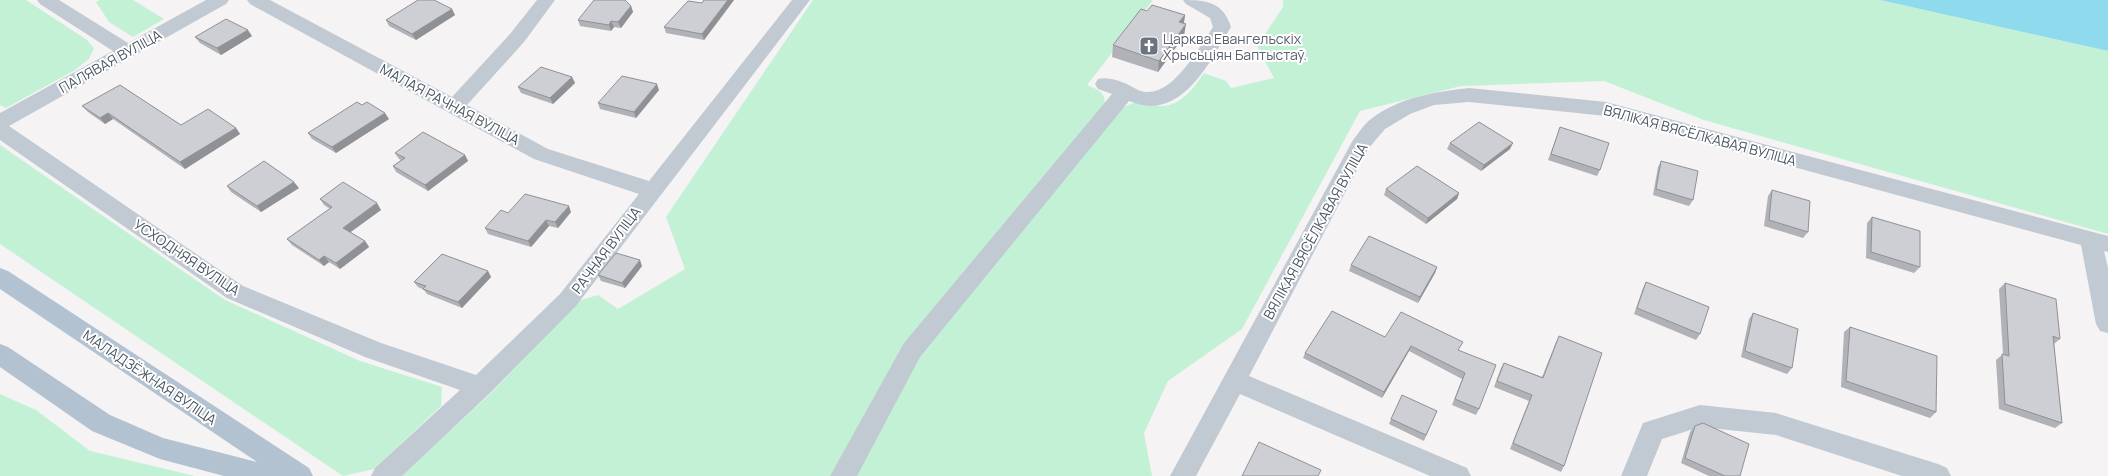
<svg xmlns="http://www.w3.org/2000/svg" width="2108" height="476" viewBox="0 0 2108 476" font-family="Manrope,sans-serif">
  <style>
    .green { fill: #c3f1d5 }
    .water { fill: #90daee }
    .lines { fill: none; stroke-linecap: round; stroke-linejoin: round }
    .minor { fill: #c1cad2; fill-rule: evenodd }
    .major { fill: #b3c2d1; fill-rule: evenodd }
    .wall { fill: #b0b2b7 }
    .shaded-wall { fill: #909195 }
    .building { fill: #cdcfd5; stroke: #909195 }
    .labels { text-anchor: middle; dominant-baseline: central; stroke-width: 4; stroke-linejoin: round; paint-order: stroke }
    .worship-label { font-size: 14px; fill: #5b616d; stroke: #fff; text-anchor: start }
    .street-label { font-size: 14px; fill: #4a5661; stroke: #fff }
  </style>
  <rect width="100%" height="100%" fill="#f5f3f3"/>
  <!-- green -->
  <path class="green" d="M0,0H26L87,40L94,48L89,59L75,70L6,108L0,105Z
    M100,0H133L164,19L133,37L109,22L96,2Z
    M813,0H1153L1087,85C1098,90 1105,91 1105,105L831,476H401L488,396L581,300L598,295L618,309L685,269L666,217Z
    M1283,0H1880L2108,51V234L1704,120L1604,81L1461,86L1360,111L1242,329L1168,381L1144,433L1152,476H850L920,352L1119,110C1141,97 1139,104 1160,106C1180,107 1194,88 1204,73L1226,81L1231,88L1274,78L1257,46L1283,7Z
    M0,145L225,300L360,361L442,387L441,406L374,469L343,476L0,244Z
    M0,394L36,410L90,451L195,476H0Z"/>
  <!-- water -->
  <path class="water" d="M1880,0H2108V51Z"/>
  <g class="lines">
    <!-- minor -->
    <path class="minor" d="M37,0H59L128,43L206,0H229L226,4L9,126L243,286L381,343L476,375L560,294L639,194L534,159L250,4L247,0H270L452,97L510,34L537,0H555L524,42L467,105L548,149L649,181L792,0H810L576,306L489,394L402,476H371L375,468L460,390L365,357L227,298L0,140V113L113,51L40,4Z
      M1183,0C1207,0 1223,2 1231,27C1213,56 1190,106 1150,106C1143,106 1136,103 1129,101L920,357L857,476H830L904,343L1112,94L1098,89L1095,84L1098,79C1110,76 1126,83 1136,89C1168,106 1198,49 1213,27L1210,18L1186,4Z
      M1469,88L1606,102L2108,236V252L2104,251L2108,268V333L2100,331L2096,324L2081,245L1606,116L1469,102L1434,105L1410,114L1385,129L1368,149L1249,376L1467,468L1471,476H1430L1240,394L1196,476H1170L1353,140C1359,133 1364,124 1371,119C1400,97 1435,92 1469,88Z
      M1700,405L1776,413L1938,464L1947,468L1951,476H1902L1776,435L1700,427L1662,439L1647,476H1621L1643,423Z"/>
    <!-- major -->
    <path class="major" d="M0,268L8,271L309,468L313,476H224L160,459L92,431L0,367V344L8,347L110,415L163,438L257,462L0,289Z"/>
  </g>
  <!-- wall -->
  <path class="wall" d="M704,0H734L704,40L666,33L664,27L702,3Z
    M631,6L633,12L621,28L614,27L611,31L580,26L578,20Z
    M452,9L455,15L416,40L389,26L386,20Z
    M1147,11L1185,15L1184,24V36L1158,72L1112,57L1113,45Z
    M252,36L221,55L200,43L195,37Z
    M572,77L575,83L553,104L521,93L518,87Z
    M659,90L636,118L600,109L598,103Z
    M82,106L181,125L236,128L240,134L185,169L113,119L105,124L88,112Z
    M389,119L336,153L312,139L308,133Z
    M1560,127L1600,170L1597,176L1548,160Z
    M1450,143L1510,149L1481,171L1447,149Z
    M395,153L465,155L468,161L428,191L396,172L393,166L401,160L399,159Z
    M1661,161L1693,200L1689,206L1653,195L1658,167Z
    M227,186L299,188L261,212L231,192Z
    M1386,189L1459,193L1457,199L1426,224L1384,195Z
    M1772,190L1808,232L1803,238L1764,226L1768,196Z
    M320,199L381,210L350,232L365,241L369,247L340,269L329,262L324,266L292,245L287,239L330,209L324,205Z
    M571,212L558,228L549,226L531,247L488,234L485,228L508,213Z
    M1872,217L1920,267L1914,273L1866,258L1867,223Z
    M1351,265L1437,267L1435,273L1418,303L1349,271Z
    M642,266L625,288L601,281L598,275Z
    M488,271L491,277L462,308L427,294L424,290L418,287L414,282Z
    M1646,282L1700,334L1696,340L1634,314L1643,288Z
    M2005,283L2060,339L2054,344L2062,423L2055,428L1999,409L1996,360L2003,354L1999,289Z
    M1753,313L1792,368L1787,374L1741,357L1749,319Z
    M1850,327L1936,412L1930,418L1841,387L1844,332Z
    M1559,336L1564,466L1561,472L1510,449L1529,401L1494,387L1501,368L1504,363L1542,377L1556,342Z
    M1385,337L1459,350L1479,409L1476,415L1452,405L1462,379L1409,351L1382,398L1303,358L1305,353Z
    M1437,411L1424,441L1389,424L1391,419Z
    M1695,426L1740,476H1709L1681,463L1690,432Z"/>
  <!-- shaded-wall -->
  <path class="shaded-wall" d="M728,0H734L704,40L702,34Z
    M631,6L633,12L621,28L618,22Z
    M452,9L455,15L416,40L412,34Z
    M1185,15L1183,27L1179,22Z
    M611,21L614,27L611,31L609,25Z
    M1186,24L1184,36L1158,72L1159,61Z
    M248,30L252,36L221,55L217,48Z
    M572,77L575,83L553,104L550,98Z
    M657,84L659,90L636,118L634,112Z
    M108,113L113,119L105,124L100,118Z
    M385,113L389,119L336,153L332,147Z
    M236,128L240,134L185,169L180,162Z
    M1513,143L1510,149L1481,171L1484,165Z
    M465,155L468,161L428,191L425,185Z
    M294,182L299,188L261,212L257,206Z
    M1459,193L1457,199L1426,224L1428,218Z
    M377,203L381,210L348,234L343,228Z
    M569,206L571,212L558,228L555,222Z
    M546,220L549,226L531,247L528,241Z
    M365,241L369,247L340,269L336,263Z
    M324,256L329,262L324,266L319,260Z
    M640,260L642,266L625,288L622,283Z
    M1437,267L1435,273L1418,303L1420,297Z
    M488,271L491,277L462,308L458,302Z
    M1411,346L1409,351L1382,398L1384,392Z"/>
  <!-- building -->
  <path class="building" d="M418,0H434L452,9L412,34L386,20Z
    M594,0H625L631,6L618,22L611,21L609,25L578,20Z
    M704,0H728L702,34L664,27L688,1L702,3Z
    M1152,5L1185,15L1179,22L1186,24L1159,61L1113,45L1141,9L1147,11Z
    M226,19L248,30L217,48L195,37Z
    M541,67L572,77L550,98L518,87Z
    M622,76L657,84L634,112L598,103Z
    M120,85L181,125L208,109L236,128L180,162L108,113L100,118L82,106Z
    M357,102L362,105L367,102L385,113L332,147L308,133Z
    M1479,122L1513,143L1484,165L1450,143Z
    M1560,127L1609,143L1600,170L1551,154Z
    M423,132L465,155L425,185L393,166L405,158L395,153Z
    M264,161L294,182L257,206L227,186Z
    M1661,161L1698,171L1693,200L1656,189Z
    M1417,166L1459,193L1428,218L1386,189Z
    M343,182L377,203L343,228L365,241L336,263L324,256L319,260L287,239L332,207L320,199Z
    M1772,190L1810,201L1808,232L1769,220Z
    M525,194L569,206L555,222L546,220L528,241L485,228L501,210L508,213Z
    M1872,217L1920,231V267L1871,252Z
    M1369,236L1437,267L1420,297L1351,265Z
    M616,253L640,260L622,283L598,275Z
    M442,254L488,271L458,302L423,289L426,286L414,282Z
    M1646,282L1709,307L1700,334L1637,308Z
    M2005,283L2056,299L2060,339L2053,336L2062,423L2005,404L2002,354L2009,356Z
    M1332,311L1385,337L1401,312L1463,342L1458,350L1496,365L1479,409L1455,399L1465,373L1411,346L1384,392L1305,353Z
    M1753,313L1798,329L1792,368L1745,351Z
    M1850,327L1937,356L1936,412L1846,381Z
    M1559,336L1602,353L1564,466L1513,443L1532,395L1497,381L1504,363L1543,378Z
    M1402,395L1437,411L1426,435L1391,419Z
    M1703,423L1749,444L1740,476H1725L1685,458L1695,426Z
    M1259,442L1321,470L1318,476H1242Z"/>
  <!-- icons -->
  <defs>
    <symbol id="church-square" viewBox="-11 -11 22 22"><rect x="-9" y="-9" width="18" height="18" rx="4" fill="#6b7280" stroke="#fff"/><path d="M-1.2-6h2.4v3.5h3.3v2.4h-3.3V6h-2.4V-.1h-3.3v-2.4h3.3Z" fill="#fff"/></symbol>
  </defs>
  <g fill-rule="evenodd">
    <use href="#church-square" x="1138" y="35" width="22" height="22"/>
  </g>
  <g class="labels">
    <!-- worship labels -->
    <g class="worship-label">
      <text x="1163" y="38">Царква Евангельскіх<tspan x="1163" dy="16">Хрысьціян Баптыстаў.</tspan></text>
    </g>
    <!-- street labels -->
    <g class="street-label">
      <text transform="translate(110 61) rotate(-29)">ПАЛЯВАЯ ВУЛІЦА</text>
      <text transform="translate(450 104) rotate(28)">МАЛАЯ РАЧНАЯ ВУЛІЦА</text>
      <text transform="translate(1700 135) rotate(15)">ВЯЛІКАЯ ВЯСЁЛКАВАЯ ВУЛІЦА</text>
      <text transform="translate(1315 231) rotate(-61)">ВЯЛІКАЯ ВЯСЁЛКАВАЯ ВУЛІЦА</text>
      <text transform="translate(606 250) rotate(-53)">РАЧНАЯ ВУЛІЦА</text>
      <text transform="translate(187 257) rotate(34)">УСХОДНЯЯ ВУЛІЦА</text>
      <text transform="translate(150 377) rotate(34)">МАЛАДЗЁЖНАЯ ВУЛІЦА</text>
    </g>
  </g>
</svg>
